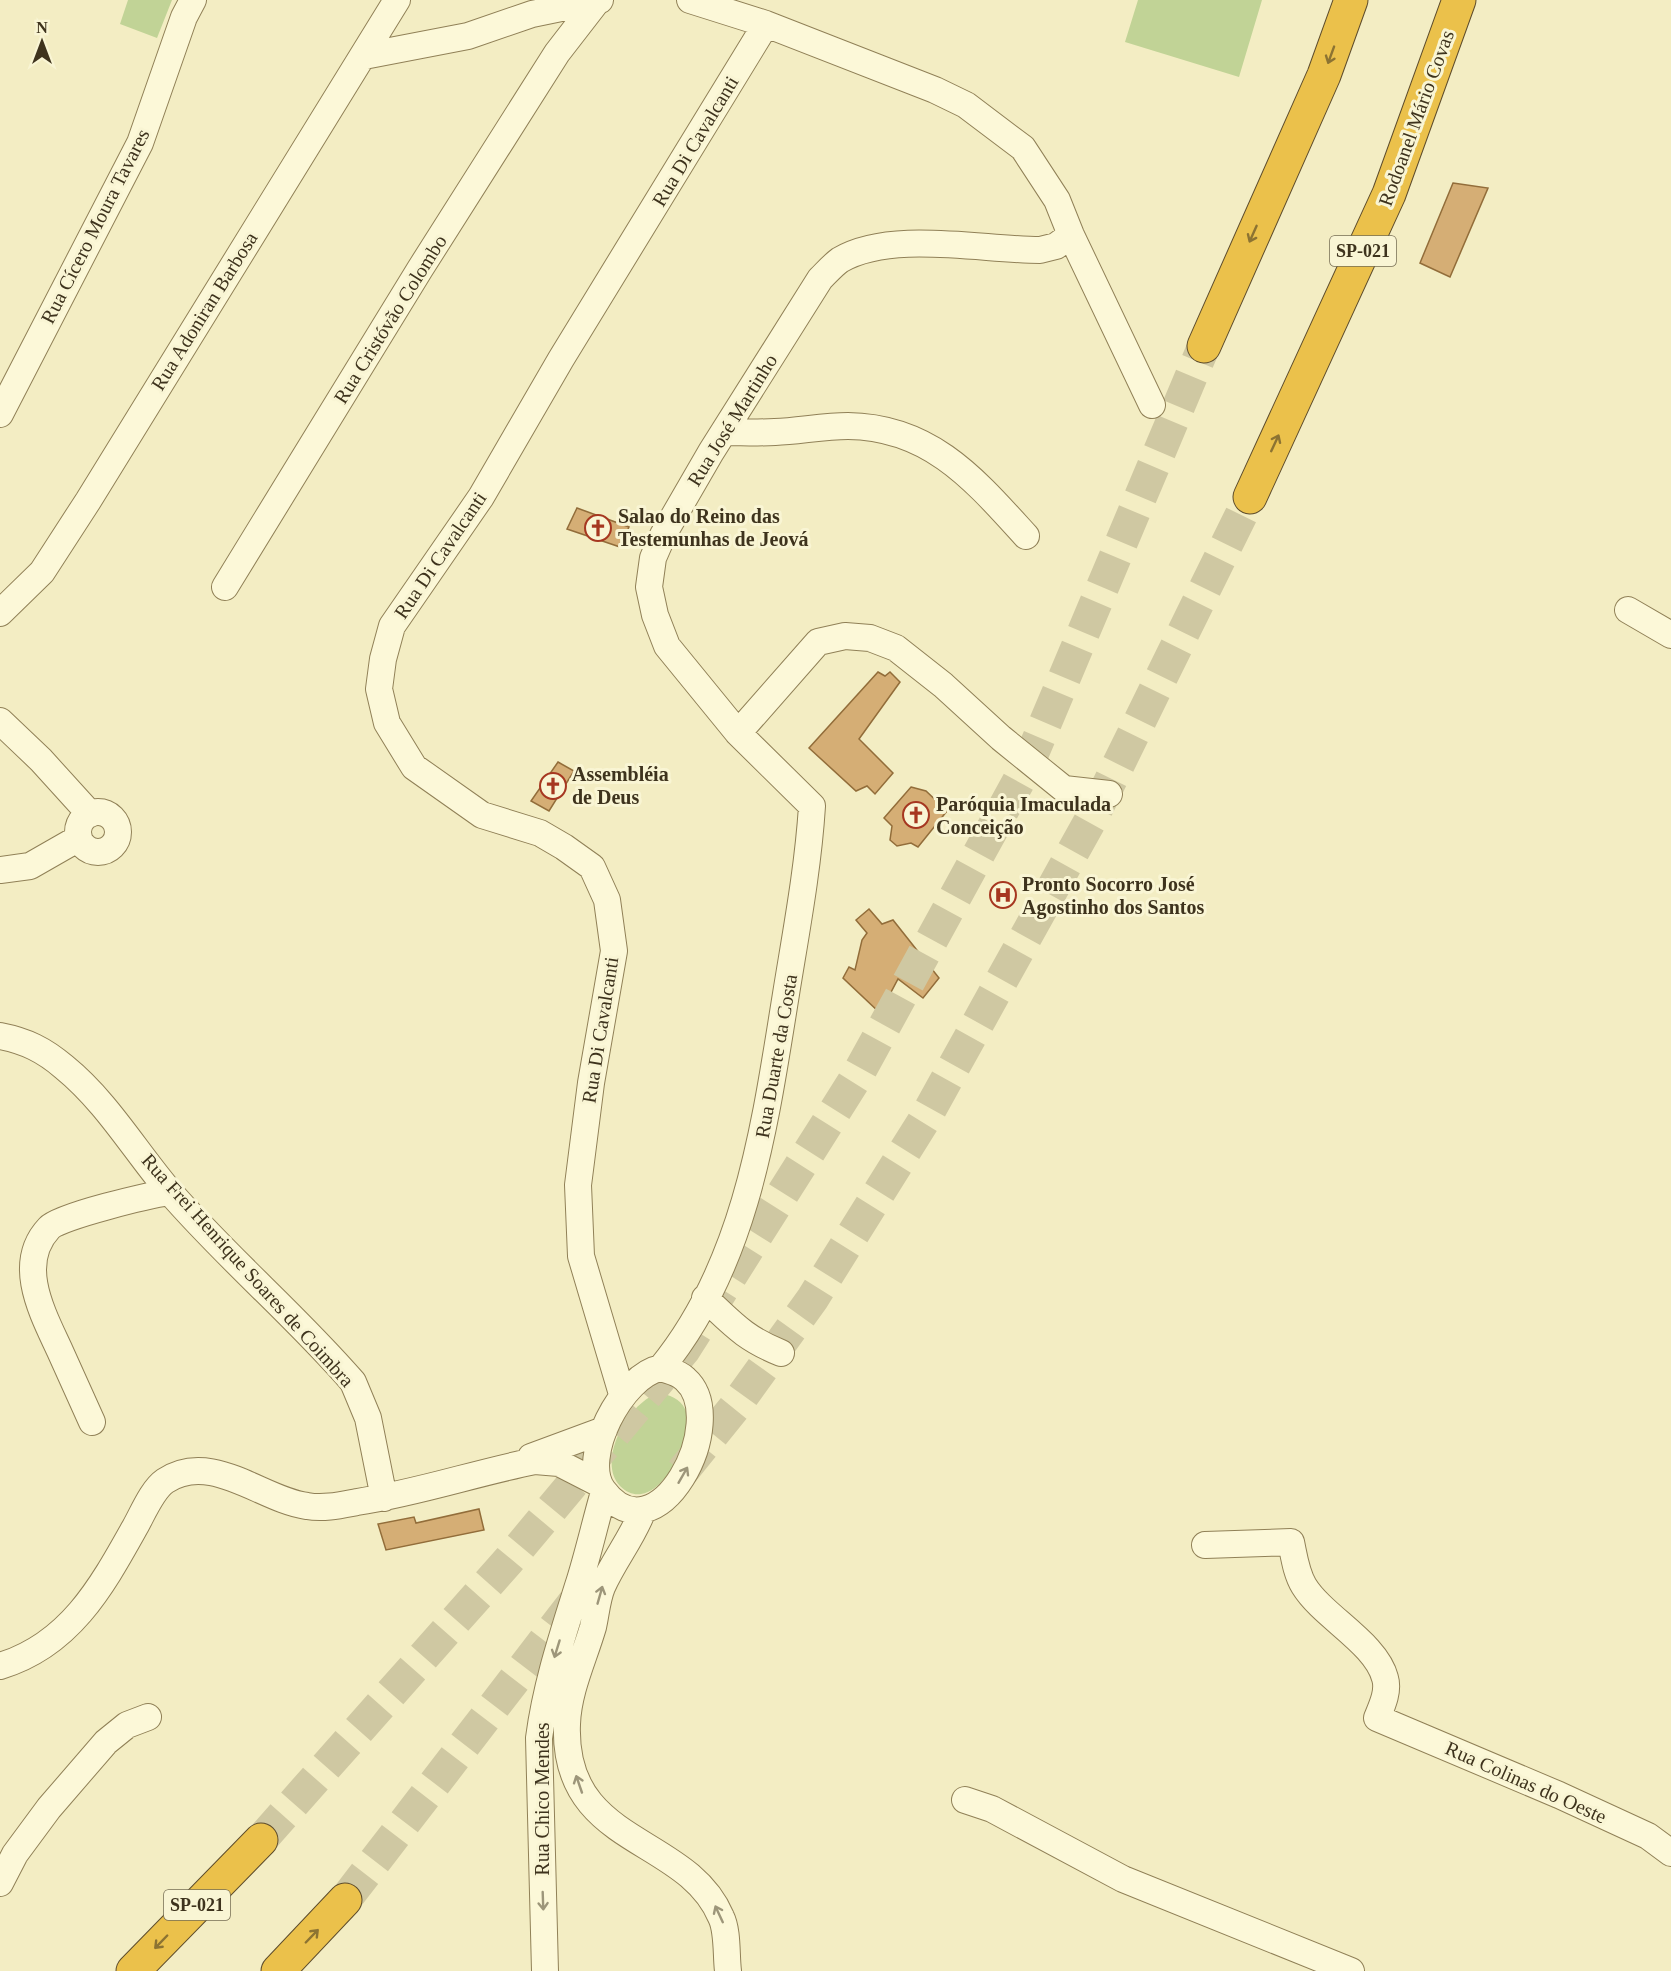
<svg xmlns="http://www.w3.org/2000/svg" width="1671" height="1971" viewBox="0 0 1671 1971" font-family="Georgia,serif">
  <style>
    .green { fill: #c1d396 }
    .building { fill: #d5ae75; stroke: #926d3a; stroke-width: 1.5 }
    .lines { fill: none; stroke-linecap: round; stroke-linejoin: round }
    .highway-tunnel { stroke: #cfc8a2; stroke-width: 33; stroke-dasharray: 33 16; stroke-linecap: butt }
    .minor-casing { stroke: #908057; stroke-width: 28 }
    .highway-casing { stroke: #5d4c2c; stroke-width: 35 }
    .minor { stroke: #fcf8d8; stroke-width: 26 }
    .highway { stroke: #ebc14b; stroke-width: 33 }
    .oneway { stroke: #8c7332 }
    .oneway2 { stroke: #9d967a }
    .labels { text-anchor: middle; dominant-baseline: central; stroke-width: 6; stroke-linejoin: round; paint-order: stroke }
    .shield { fill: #f9f5d4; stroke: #766d54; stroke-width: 1.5 }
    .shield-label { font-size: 18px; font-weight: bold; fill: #3e331d }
    .street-label { font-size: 20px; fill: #3e331d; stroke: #f9f5d4 }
    .poi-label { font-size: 20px; font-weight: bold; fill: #3e331d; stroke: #f9f5d4; text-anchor: start }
  </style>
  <rect width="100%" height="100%" fill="#f3edc3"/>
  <!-- green -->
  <path class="green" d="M128,0H172L157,38L120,24Z
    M1138,0H1262L1239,77L1125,42Z
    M659,1393C669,1395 680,1398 685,1409C698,1436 655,1521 620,1486C596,1461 628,1402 659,1393Z"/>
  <!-- building -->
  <path class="building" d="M1453,183L1488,188L1450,277L1420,263Z
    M577,508L629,527L620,547L567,529Z
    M878,672L885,676L890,672L900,682L859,739L893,773L875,794L867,786L856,791L809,748Z
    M558,762L574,771L549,811L531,801Z
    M911,787L926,791L947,811L918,847L911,843L897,846L890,840L892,826L884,818Z
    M869,909L882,924L893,920L939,978L923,998L898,979L880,1013L843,978L849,967L855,970L862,940L867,933L856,920Z
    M479,1509L484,1530L386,1550L378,1524L414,1517L416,1523Z"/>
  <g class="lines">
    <!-- highway-tunnel -->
    <path class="highway-tunnel" d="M682,1472L734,1408L813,1298L923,1122L1095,812L1250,497
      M261,1840L509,1560L684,1350L857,1076L1028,764L1204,346
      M345,1900L578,1597"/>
    <defs>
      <path id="minor" d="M690,0L766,24L935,90L966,105L1023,148L1057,200L1071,235L1152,405
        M364,56L468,36L532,14L600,0
        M0,414L140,143L184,17L193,0
        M724,432C741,432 758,433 775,432C799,431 824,426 848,426C931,427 975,480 1026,536
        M225,587L420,269L557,53L598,0
        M1628,610L1671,635
        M0,613L42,572L88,501L397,0
        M0,721L41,760L90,814
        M738,733L818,642L845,636L870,638L896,648L943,685L1001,738L1064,789L1109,794
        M78 832a20 20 0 1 1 40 0a20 20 0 1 1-40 0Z
        M0,870L30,866L79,838
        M0,1036C26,1041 44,1050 64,1067C107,1102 135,1151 170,1192C228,1259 296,1316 353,1382L368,1418L384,1498
        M705,1298C733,1324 744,1338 781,1353
        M661,1368C747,1263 765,1124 786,994C796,932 808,869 812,806L738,733L667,646L655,615L649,587L653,558L663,535L711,452L820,279C826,273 833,265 840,260C891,230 982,250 1040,250L1056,246L1071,235
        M661,1368C669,1371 678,1372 685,1379C732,1420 657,1563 603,1490C579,1458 622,1375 661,1368Z
        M622,1394L581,1256L578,1185L591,1083L614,951L607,900L592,867L564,847L540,833L482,815L414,767L387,723L379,689L383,659L392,626L481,497L561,359L766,24
        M92,1422C81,1398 71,1375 60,1351C43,1314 15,1264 49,1228C60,1216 150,1195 170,1192
        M531,1457L604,1430
        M643,1510C633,1537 614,1560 602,1587C597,1599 596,1614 593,1627C584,1658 568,1691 567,1724C562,1847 686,1834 721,1917C728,1931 726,1955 728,1971
        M1205,1545L1291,1542C1294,1556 1296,1573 1304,1586C1323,1617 1376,1643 1385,1678C1389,1691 1382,1706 1377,1718L1559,1795L1648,1836L1671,1853
        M0,1666C70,1645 102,1586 135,1527C143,1513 152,1490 165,1481C211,1450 262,1500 307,1506C324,1509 341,1505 357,1502C417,1493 475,1473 535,1461L559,1463L598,1483
        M965,1800L992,1809L1123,1879L1351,1971
        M0,1883L15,1854L49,1808L106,1742L127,1725L148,1717
        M545,1971L539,1738C546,1685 562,1637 578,1586C588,1555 595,1523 604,1492"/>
      <path id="highway" d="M1204,346L1324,75L1351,0
        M1250,497L1389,194L1459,0
        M133,1971L261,1840
        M278,1971L345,1900"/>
    </defs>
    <!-- minor casing -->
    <use href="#minor" class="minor-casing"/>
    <!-- highway casing -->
    <use href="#highway" class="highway-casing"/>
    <!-- minor -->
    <use href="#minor" class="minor"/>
    <!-- highway -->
    <use href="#highway" class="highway"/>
  </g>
  <!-- one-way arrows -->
  <defs><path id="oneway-shaft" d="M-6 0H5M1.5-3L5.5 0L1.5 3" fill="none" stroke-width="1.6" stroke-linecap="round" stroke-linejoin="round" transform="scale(1.5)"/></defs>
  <g class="oneway">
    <use href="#oneway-shaft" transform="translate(1331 55) rotate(110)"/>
    <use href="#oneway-shaft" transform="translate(1253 234) rotate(114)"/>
    <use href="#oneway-shaft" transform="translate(1275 443) rotate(-65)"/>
    <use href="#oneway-shaft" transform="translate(312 1936) rotate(-46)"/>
    <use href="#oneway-shaft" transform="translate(161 1942) rotate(134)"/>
  </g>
  <g class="oneway2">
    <use href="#oneway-shaft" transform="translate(683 1475) rotate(-60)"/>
    <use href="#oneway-shaft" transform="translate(600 1595) rotate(-74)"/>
    <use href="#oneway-shaft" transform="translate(557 1649) rotate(107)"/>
    <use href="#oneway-shaft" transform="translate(579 1784) rotate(-109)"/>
    <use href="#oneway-shaft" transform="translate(543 1901) rotate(88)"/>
    <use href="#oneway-shaft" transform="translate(719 1914) rotate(-115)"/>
  </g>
  <!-- icons -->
  <defs>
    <symbol id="church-ring" viewBox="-11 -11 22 22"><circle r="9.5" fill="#f9f5d4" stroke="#a63720" stroke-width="1.5"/><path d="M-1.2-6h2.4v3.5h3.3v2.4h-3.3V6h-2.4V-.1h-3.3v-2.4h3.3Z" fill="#a63720"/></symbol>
    <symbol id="hospital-ring" viewBox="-11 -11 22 22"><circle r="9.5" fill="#f9f5d4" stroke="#a63720" stroke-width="1.5"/><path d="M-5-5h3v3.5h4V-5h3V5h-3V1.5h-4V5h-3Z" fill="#a63720"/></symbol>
  </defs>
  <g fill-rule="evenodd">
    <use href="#church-ring" x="583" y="513" width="30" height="30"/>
    <use href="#church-ring" x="538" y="771" width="30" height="30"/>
    <use href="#church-ring" x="901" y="800" width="30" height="30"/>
    <use href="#hospital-ring" x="988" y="880" width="30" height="30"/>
  </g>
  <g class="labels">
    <!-- shield labels -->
    <g class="shield">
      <rect x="1330" y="236" width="66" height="30" rx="4.5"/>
      <rect x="164" y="1890" width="66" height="30" rx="4.5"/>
    </g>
    <g class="shield-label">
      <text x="1363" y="251">SP-021</text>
      <text x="197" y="1905">SP-021</text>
    </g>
    <!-- street labels -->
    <g class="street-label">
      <text transform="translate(1416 118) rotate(-70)">Rodoanel Mário Covas</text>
      <text transform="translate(695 141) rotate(-59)">Rua Di Cavalcanti</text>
      <text transform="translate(95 226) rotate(-63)">Rua Cícero Moura Tavares</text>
      <text transform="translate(204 311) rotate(-58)">Rua Adoniran Barbosa</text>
      <text transform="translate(390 319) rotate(-58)">Rua Cristóvão Colombo</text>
      <text transform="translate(732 420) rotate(-58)">Rua José Martinho</text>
      <text transform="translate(440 555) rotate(-56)">Rua Di Cavalcanti</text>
      <text transform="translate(600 1030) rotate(-81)">Rua Di Cavalcanti</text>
      <text transform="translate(776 1056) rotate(-80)">Rua Duarte da Costa</text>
      <text transform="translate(248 1270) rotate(48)">Rua Frei Henrique Soares de Coimbra</text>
      <text transform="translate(1526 1782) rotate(24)">Rua Colinas do Oeste</text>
      <text transform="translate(542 1799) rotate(-90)">Rua Chico Mendes</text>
    </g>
    <!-- poi labels -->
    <g class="poi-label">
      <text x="618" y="516">Salao do Reino das<tspan x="618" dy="23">Testemunhas de Jeová</tspan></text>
      <text x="572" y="774">Assembléia<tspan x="572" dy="23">de Deus</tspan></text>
      <text x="936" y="804">Paróquia Imaculada<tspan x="936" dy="23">Conceição</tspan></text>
      <text x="1022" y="884">Pronto Socorro José<tspan x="1022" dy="23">Agostinho dos Santos</tspan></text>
    </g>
  </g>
  <!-- north arrow -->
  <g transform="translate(42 42)" stroke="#f9f5d4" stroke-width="4.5" paint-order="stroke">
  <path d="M0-4.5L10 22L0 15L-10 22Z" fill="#3e331d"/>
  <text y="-9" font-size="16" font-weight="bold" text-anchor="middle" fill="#3e331d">N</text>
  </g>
</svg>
